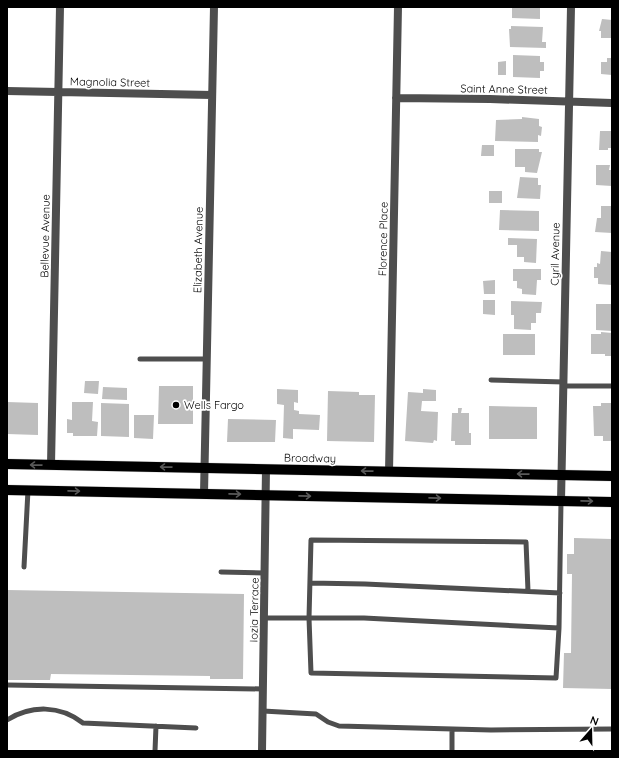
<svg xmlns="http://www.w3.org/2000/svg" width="619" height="758" viewBox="0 0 619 758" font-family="Quicksand,sans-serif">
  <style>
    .building { fill: #bebebe }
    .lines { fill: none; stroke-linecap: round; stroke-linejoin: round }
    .primary-casing { stroke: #dbdbdb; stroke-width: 11 }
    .lane { stroke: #4e4e4e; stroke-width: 5 }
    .street { stroke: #4e4e4e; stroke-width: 8 }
    .primary { stroke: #000; stroke-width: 10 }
    .oneway { stroke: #595959 }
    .poi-dot { fill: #000; stroke: #fff; stroke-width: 1.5 }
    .labels { text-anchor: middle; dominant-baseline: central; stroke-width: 3.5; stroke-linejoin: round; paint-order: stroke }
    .street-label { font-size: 11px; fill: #000; stroke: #fff }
    .poi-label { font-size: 11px; fill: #000; stroke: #fff; text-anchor: start }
  </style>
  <rect width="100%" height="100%" fill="#fff"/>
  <!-- building -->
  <path class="building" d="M512,7H540V19L512,18Z
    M602,19L612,20V38H601V31H599Z
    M511,26L543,27L542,42H546V48L510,47L509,29H511Z
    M513,55L540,56V62H544V71H540V78L513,77Z
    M607,58H612V75L601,74V62H607Z
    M506,61V75H498V62Z
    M522,117L539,119V126L542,127L541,136L538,135V142L495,141L496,120L522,119Z
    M600,131H612V148H608V150H599Z
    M482,145H494V156H481Z
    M515,149H539V152H542L537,173L525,172V167H515Z
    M596,165H610L609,170H612V186L596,185Z
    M520,177L538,178V185H541L540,199L517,198Z
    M489,191H502V203H489Z
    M601,206H612V233L595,232L597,218H601Z
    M500,210L539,211V231L499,230Z
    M508,238L537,239L536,263L524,262V257H517V245H508Z
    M601,251L612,252V285L598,284V278H594V267H597V263L600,264Z
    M513,269H541V280H537L536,295L522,294V289L517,288V281H513Z
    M495,280V294H484L483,281Z
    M483,300H495V315L483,314Z
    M511,301L542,302L541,313H536V323H531V330L514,329V315H511Z
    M596,304H612V331L596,330Z
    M601,332L612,333V356H605V354H591V334H601Z
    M503,334H535V355H503Z
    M85,381H99L98,394L84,393Z
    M159,386H193V424H158Z
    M103,387L127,388V400L102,399Z
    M277,389L298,390V403L294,402V410L299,411V414L320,415L319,430L293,429V439L283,438L284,405L277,404Z
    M423,389L436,390V401H422L421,411L438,412L437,441L434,440L433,443L405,441L408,392L423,393Z
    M328,391L359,392V395H375L374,442L327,441Z
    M7,402L38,403V435L7,434Z
    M72,402H93L92,421L98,422L97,436H73V433H67V419L72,420Z
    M101,403L129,404V437L101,436Z
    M601,403H612V441H603V436H594L593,406H601Z
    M489,406L537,407V439H489Z
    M458,408H462L461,413H469V433H471V445H455V441H451L452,413H458Z
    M134,415H154L153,439L134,438Z
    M228,419L276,420L275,442H227Z
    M574,538L612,539V689L563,688L564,653H571L572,574H567V554H574Z
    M7,590L244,594L243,679H210V676L51,674L50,680H7Z"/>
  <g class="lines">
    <defs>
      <path id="primary" d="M7,464L612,476
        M7,490L612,502"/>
    </defs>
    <!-- primary casing -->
    <use href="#primary" class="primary-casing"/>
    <!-- lane -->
    <path class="lane" d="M140,359H207
      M491,380L564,382
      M564,386H612
      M24,567L28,490
      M221,572L265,573
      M310,583L365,584L560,593
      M528,591L526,542L311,540L309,618L311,673L556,678L559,628L561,501
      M265,618H364L559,628
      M7,685L263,689
      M263,711L316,714L328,722L339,726L491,730L612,729
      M7,720C31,705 60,705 83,723L196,728
      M452,729V751
      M155,751L156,726"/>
    <!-- street -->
    <path class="street" d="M7,91L212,95
      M396,98L490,99L612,103
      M51,465L60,7
      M389,472L398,7
      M204,494L214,7
      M561,501L571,7
      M262,751L266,469"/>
    <!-- primary -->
    <use href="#primary" class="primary"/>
  </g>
  <!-- one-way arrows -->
  <defs><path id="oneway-shaft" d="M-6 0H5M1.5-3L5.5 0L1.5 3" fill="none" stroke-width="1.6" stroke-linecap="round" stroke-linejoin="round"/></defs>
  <g class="oneway">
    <use href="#oneway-shaft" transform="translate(36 465) rotate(-179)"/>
    <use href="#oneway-shaft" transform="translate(166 467) rotate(-179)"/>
    <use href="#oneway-shaft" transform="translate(367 471) rotate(-179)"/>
    <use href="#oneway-shaft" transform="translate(523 474) rotate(-179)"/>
    <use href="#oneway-shaft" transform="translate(74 491) rotate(1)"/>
    <use href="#oneway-shaft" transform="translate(235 494) rotate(1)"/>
    <use href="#oneway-shaft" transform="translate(305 496) rotate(1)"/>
    <use href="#oneway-shaft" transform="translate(435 498) rotate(1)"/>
    <use href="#oneway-shaft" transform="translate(587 501) rotate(1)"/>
  </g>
  <!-- markers -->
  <circle class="poi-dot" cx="176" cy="405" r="4"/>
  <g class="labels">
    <!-- street labels -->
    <g class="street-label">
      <text transform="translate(110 82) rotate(1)">Magnolia Street</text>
      <text transform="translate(504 89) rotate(1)">Saint Anne Street</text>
      <text transform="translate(45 236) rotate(-89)">Bellevue Avenue</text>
      <text transform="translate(383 239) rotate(-89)">Florence Place</text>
      <text transform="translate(198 250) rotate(-89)">Elizabeth Avenue</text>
      <text transform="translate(555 254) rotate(-89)">Cyril Avenue</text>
      <text transform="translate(310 458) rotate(1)">Broadway</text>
      <text transform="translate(254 610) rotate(-89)">Iozia Terrace</text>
    </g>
    <!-- poi labels -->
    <g class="poi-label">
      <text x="184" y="405">Wells Fargo</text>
    </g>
  </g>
  <!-- border -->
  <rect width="619" height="758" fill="none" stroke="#000000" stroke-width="16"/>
  <!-- north arrow -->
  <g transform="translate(591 730) rotate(20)" stroke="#ffffff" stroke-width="3" paint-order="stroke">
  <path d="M0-3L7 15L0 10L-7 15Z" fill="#000000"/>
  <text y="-6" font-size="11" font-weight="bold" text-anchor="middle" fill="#000000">N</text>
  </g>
</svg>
